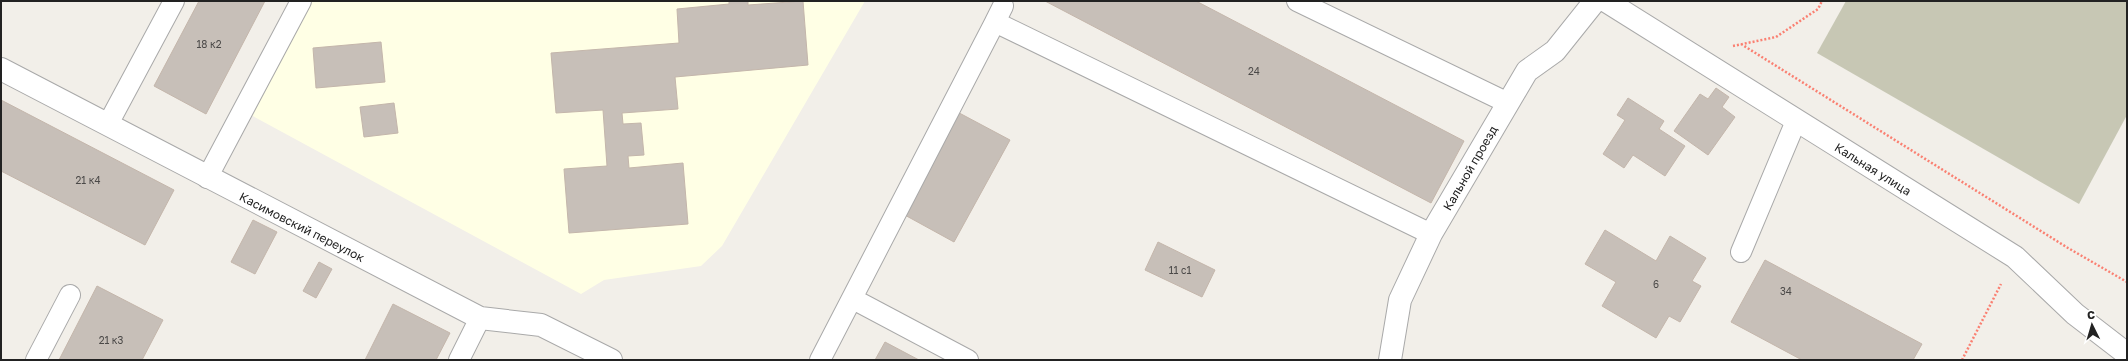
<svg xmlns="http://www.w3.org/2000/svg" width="2128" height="361" viewBox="0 0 2128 361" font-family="'Golos Text',sans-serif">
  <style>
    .education { fill: #ffffe5 }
    .construction { fill: #c7c7b4 }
    .building { fill: #c7bfb8; stroke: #c4b6ab }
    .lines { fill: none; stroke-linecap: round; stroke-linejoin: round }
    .service-casing { stroke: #a9a9a9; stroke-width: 22 }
    .minor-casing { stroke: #a9a9a9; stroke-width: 24 }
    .path { stroke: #fa8072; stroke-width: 2.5; stroke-dasharray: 2 2; stroke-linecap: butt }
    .service { stroke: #fff; stroke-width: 20 }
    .minor { stroke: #fff; stroke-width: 22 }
    .labels { text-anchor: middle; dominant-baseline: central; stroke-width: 4; stroke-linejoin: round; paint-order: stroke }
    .number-label { font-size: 10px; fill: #4b4948 }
    .street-label { font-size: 12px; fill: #222; stroke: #fff }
  </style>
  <rect width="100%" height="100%" fill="#f2efe9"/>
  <!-- education -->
  <path class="education" d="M310,1H865L722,246L701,266L604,280L581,294L251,115Z"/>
  <!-- construction -->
  <path class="construction" d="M1846,1H2127V115L2079,204L1817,53Z"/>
  <!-- building -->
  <path class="building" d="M199,1H265L206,114L154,86Z
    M729,1H748V5L803,1L808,65L675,77L678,109L622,113L623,124L641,123L644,155L628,156L629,168L683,163L688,224L569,233L564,169L607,166L603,110L556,113L551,53L679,43L677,9L729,4Z
    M1045,1H1196L1464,141L1431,203Z
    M381,42L385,82L316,88L313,48Z
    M1716,88L1729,97L1722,107L1735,117L1708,155L1674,131L1700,94L1708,99Z
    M1628,98L1664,121L1659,129L1685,146L1665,176L1633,155L1624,168L1603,154L1625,120L1617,115Z
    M1,100L174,190L145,245L1,171Z
    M394,103L398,133L364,137L360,107Z
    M948,107L1010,140L954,242L892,208Z
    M253,220L277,232L255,274L231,262Z
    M1605,230L1656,261L1670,236L1706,258L1692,281L1701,286L1680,322L1669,316L1656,338L1602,306L1616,282L1585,264Z
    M1158,242L1215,270L1202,297L1145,270Z
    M1765,260L1922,344L1913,360H1802L1731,322Z
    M319,262L332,269L316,298L303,291Z
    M97,286L163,320L142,360H59Z
    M393,304L450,333L436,360H365Z
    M885,342L919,360H875Z"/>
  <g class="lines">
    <defs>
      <path id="service" d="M1297,1L1508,103
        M1003,6L995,22L1431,234
        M108,124L174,1
        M207,178L301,1
        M1741,252L1796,121
        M853,299L968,360
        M36,360L70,295
        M459,360L480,318
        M820,360L995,22"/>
      <path id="minor" d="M1606,1L2015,257L2075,314L2127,354
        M1,69L480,318L541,325L611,360
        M1390,360L1400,300L1431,234L1527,71L1555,51L1595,1"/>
    </defs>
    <!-- service casing -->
    <use href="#service" class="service-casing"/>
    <!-- minor casing -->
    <use href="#minor" class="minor-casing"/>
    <!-- path -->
    <path class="path" d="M1741,44L2068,248L2127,282
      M1733,46L1776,37L1818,9L1822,1
      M1962,360L2001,284"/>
    <!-- service -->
    <use href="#service" class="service"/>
    <!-- minor -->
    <use href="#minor" class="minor"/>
  </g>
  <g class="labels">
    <!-- number labels -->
    <g class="number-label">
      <text x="209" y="44">18 к2</text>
      <text x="1254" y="71">24</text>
      <text x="88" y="180">21 к4</text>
      <text x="1180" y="270">11 с1</text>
      <text x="1656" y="284">6</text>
      <text x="1786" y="291">34</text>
      <text x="111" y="340">21 к3</text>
    </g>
    <!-- street labels -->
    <g class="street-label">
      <text transform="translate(1470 168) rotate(-60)">Кальной проезд</text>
      <text transform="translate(1873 169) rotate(32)">Кальная улица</text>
      <text transform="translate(302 227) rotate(27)">Касимовский переулок</text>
    </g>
  </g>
  <!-- border -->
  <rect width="2128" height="361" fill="none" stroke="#222222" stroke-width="4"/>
  <!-- north arrow -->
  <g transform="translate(2092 325) rotate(355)" stroke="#ffffff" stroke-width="3" paint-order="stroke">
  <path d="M0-3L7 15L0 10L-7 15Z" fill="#222222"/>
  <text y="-6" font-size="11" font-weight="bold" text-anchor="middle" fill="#222222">С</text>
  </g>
</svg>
